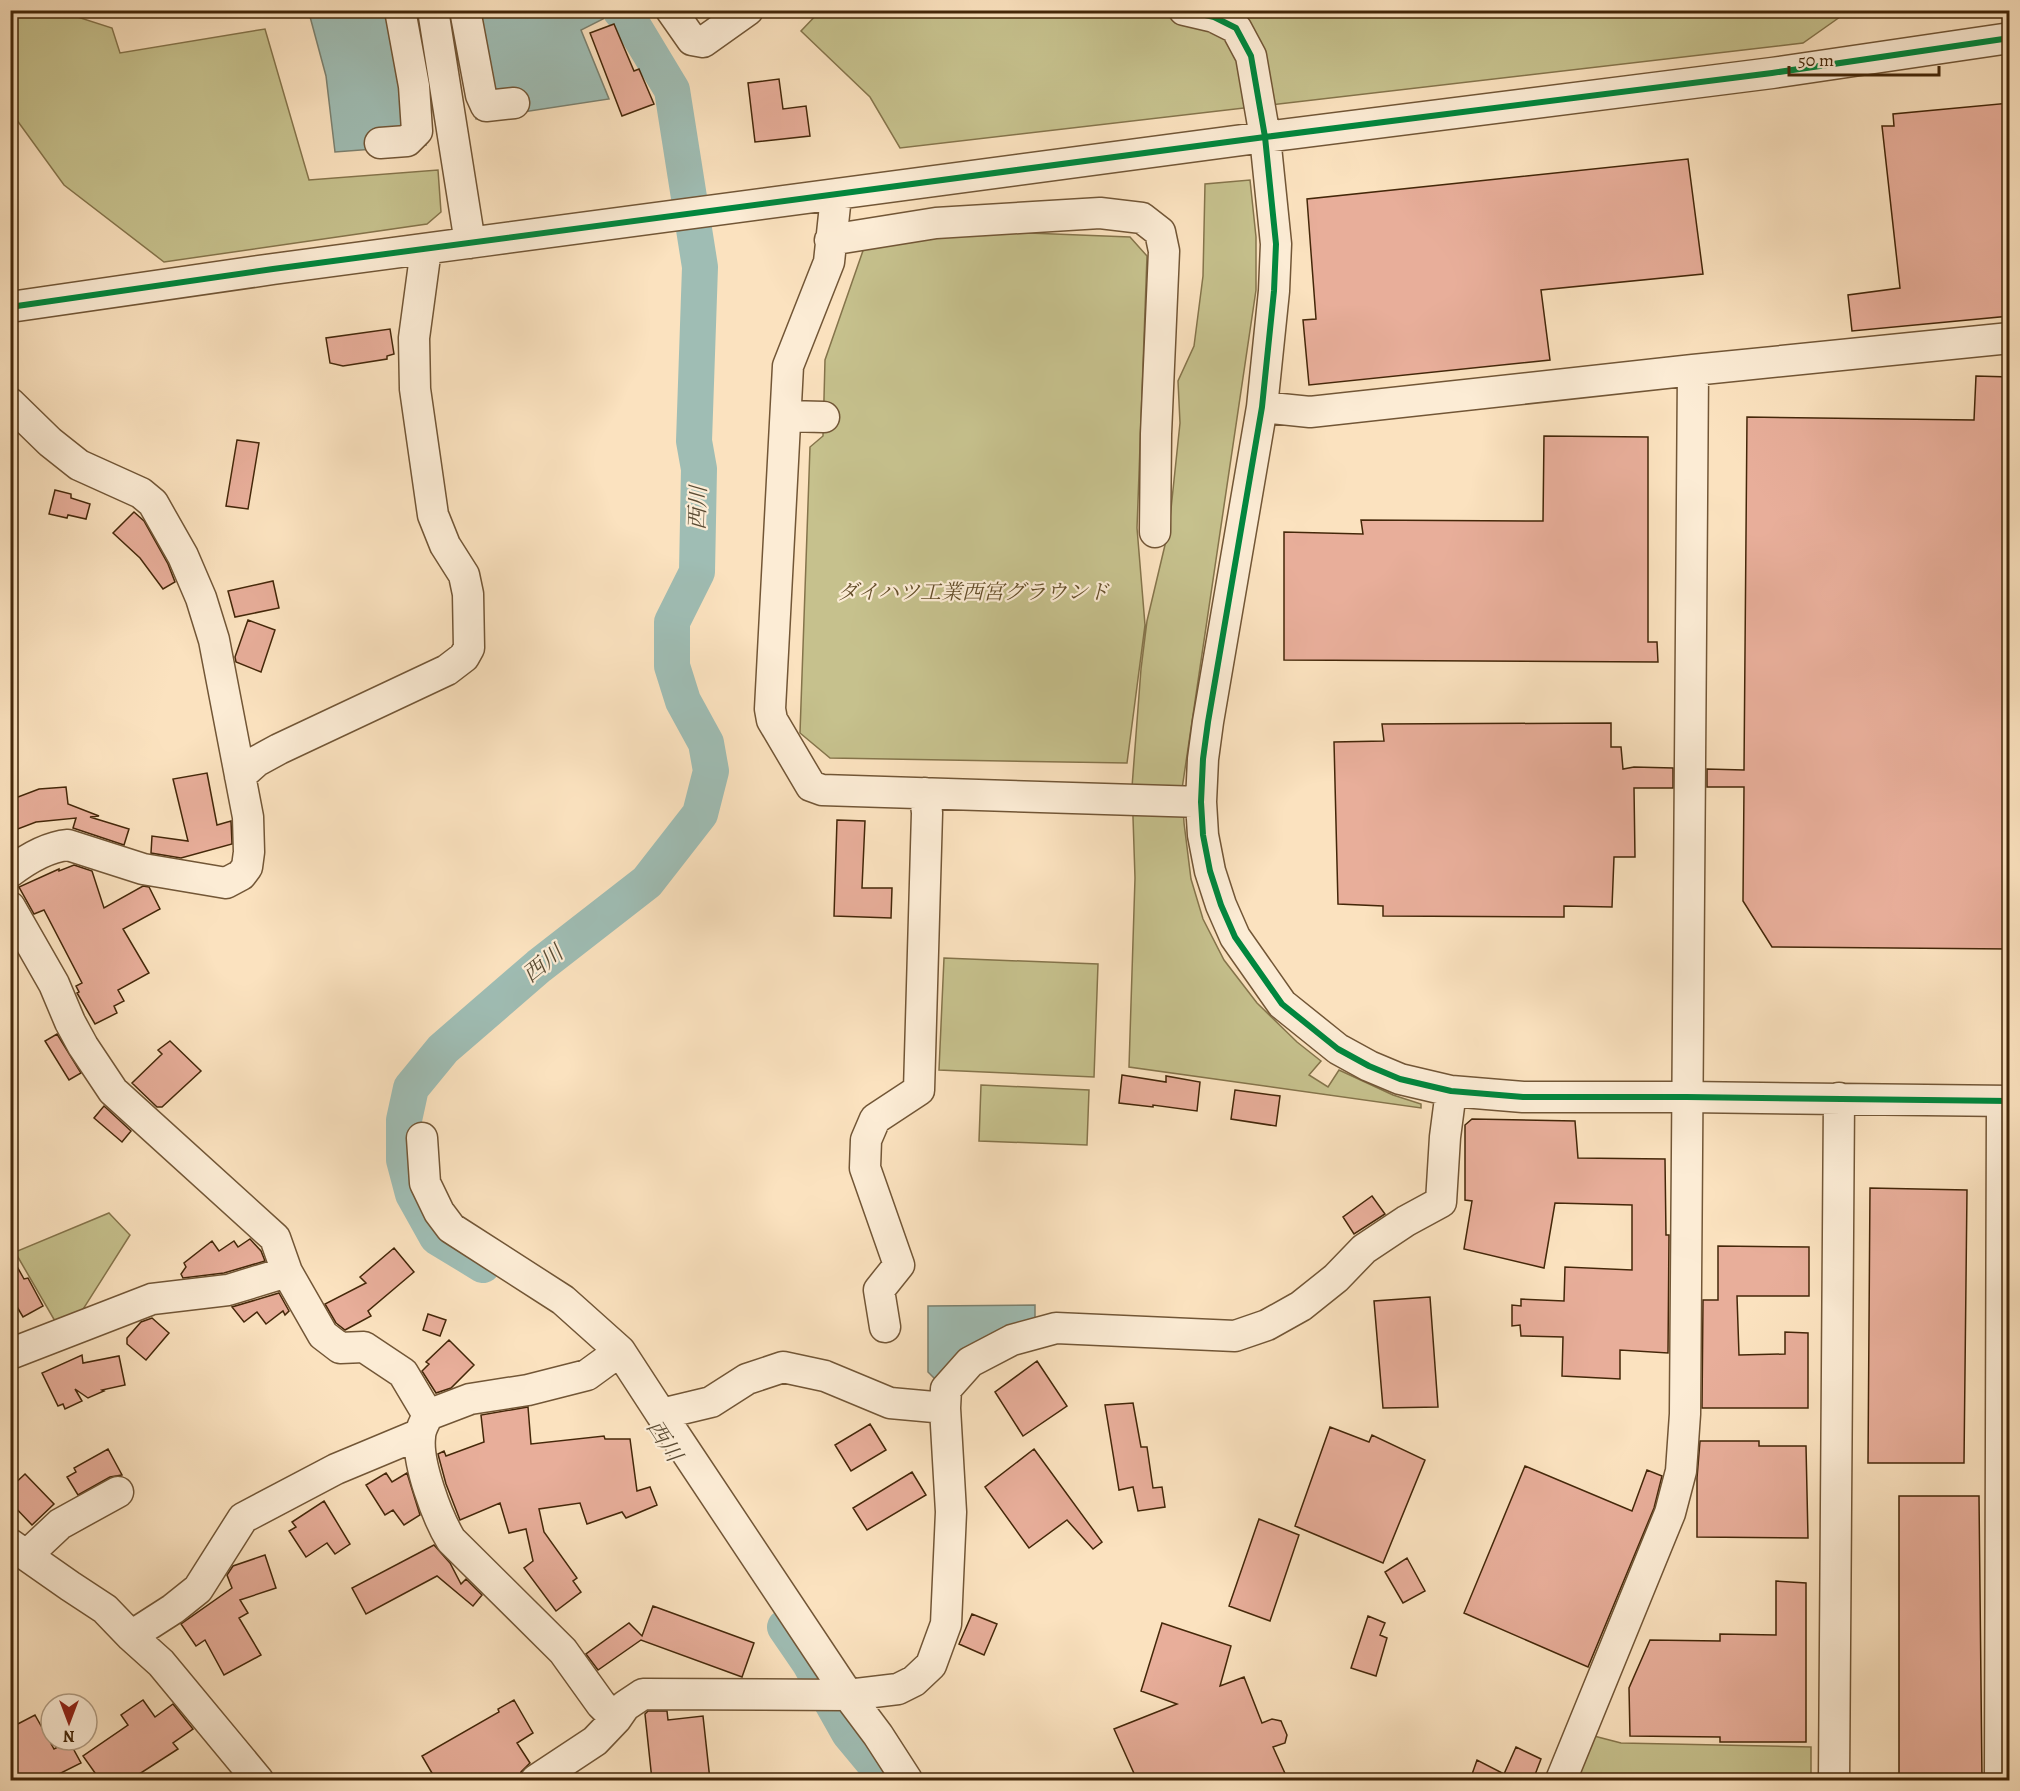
<svg xmlns="http://www.w3.org/2000/svg" width="2020" height="1791" viewBox="0 0 2020 1791" font-family="Alegreya,'Noto Serif JP',serif">
  <style>
    .green { fill: #c6c18d; stroke: #85744b; stroke-width: 1.5 }
    .water { fill: #9fbdb4; stroke: #7b8170; stroke-width: 1.5 }
    .lines { fill: none; stroke-linecap: round; stroke-linejoin: round }
    .river { stroke: #9fbdb4; stroke-width: 36 }
    .building { fill: #e8ae9a; stroke: #442709; stroke-width: 1.5 }
    .minor-casing { stroke: #725636; stroke-width: 33 }
    .minor { stroke: #fcecd5; stroke-width: 30 }
    .cycleway-casing { stroke: #fcecd5; stroke-width: 10 }
    .cycleway { stroke: #00873e; stroke-width: 6 }
    .labels { text-anchor: middle; dominant-baseline: central; stroke-width: 4.5; stroke-linejoin: round; paint-order: stroke }
    .park-label { font-size: 21px; font-style: italic; fill: #644e2a; stroke: #fcecd5 }
    .water-label { font-size: 22px; font-style: italic; fill: #5b4c34; stroke: #fcecd5 }
  </style>
  <rect width="100%" height="100%" fill="#fbe2bf"/>
  <filter id="stains"><feTurbulence type="fractalNoise" baseFrequency=".00333" numOctaves="4"/><feColorMatrix values="0 0 0 0 .2 0 0 0 0 .09 0 0 0 0 .02 0 0 0 .5 -.17"/></filter>
  <radialGradient id="worn" r=".72"><stop offset=".6" stop-color="#630" stop-opacity="0"/><stop offset="1" stop-color="#630" stop-opacity=".3"/></radialGradient>
  <!-- green -->
  <path class="green" d="M821,10H1845L1847,12L1803,43L900,148L870,97L801,31Z
    M10,11H59L112,28L120,53L265,29L309,180L438,170L441,212L427,224L164,262L64,185L11,112Z
    M1250,180L1256,237V290L1182,789L1184,823L1191,879L1203,919L1224,960L1257,1003L1297,1042L1321,1061L1309,1075L1328,1087L1339,1070L1393,1095L1421,1104V1108L1129,1067L1135,878L1132,787L1141,669L1147,621L1169,528L1180,423L1178,381L1194,346L1203,276L1205,184Z
    M953,230L1130,237L1147,256L1137,528L1145,625L1127,763L830,758L800,733L810,447L823,436L825,360L866,242Z
    M944,958L1098,964L1094,1077L939,1070Z
    M981,1085L1089,1090L1087,1145L979,1141Z
    M109,1213L130,1235L75,1322L59,1328L15,1252Z
    M1594,1736L1621,1743L1811,1747V1780H1575Z"/>
  <!-- water -->
  <path class="water" d="M320,10H356L357,14L375,11L389,10L423,89L426,145L335,152L326,76L309,13Z
    M456,11H601L605,18L581,30L609,99L476,119Z
    M1035,1305V1326L940,1384L928,1372V1306Z"/>
  <g class="lines">
    <!-- river -->
    <path class="river" d="M483,1265L437,1237L413,1194L404,1160V1120L411,1088L443,1049L539,966L647,882L700,814L711,771L706,743L683,701L672,666V622L697,572L699,469L694,441L700,267L672,90L634,27L620,10
      M785,1627L809,1662L849,1733L888,1780"/>
  </g>
  <!-- building -->
  <path class="building" d="M614,24L634,71L639,69L654,104L622,116L590,33Z
    M779,79L783,109L806,106L810,136L755,142L748,83Z
    M2010,103V316L1852,331L1848,295L1900,288L1882,126H1894L1893,114Z
    M1688,159L1703,274L1541,290L1550,360L1309,385L1303,320L1316,319L1307,199Z
    M390,329L394,354L387,356V359L343,366L330,363L326,338Z
    M1976,376L2010,377V949L1772,947L1743,901L1744,787H1707V769L1744,770L1747,417L1974,420Z
    M1544,436L1648,437V642H1657L1658,662L1284,660V532L1363,534L1361,520L1543,521Z
    M237,440L259,443L248,509L226,506Z
    M55,490L71,494V498L90,504L86,519L68,515L67,518L49,514Z
    M134,512L144,521L168,564L175,582L163,589L140,558L113,533Z
    M273,581L279,608L235,617L228,591Z
    M248,620L275,630L261,672L236,662L235,657Z
    M1611,723V747H1621L1623,769L1634,767L1673,768V788H1634L1635,857H1614L1612,907L1564,906V917L1383,916V906L1338,904L1334,742L1384,741L1382,724Z
    M207,773L217,825L231,821L232,844L181,858L151,853L152,836L188,841L173,779Z
    M66,787L68,804L99,816L90,817L129,829L124,845L73,828L76,818L36,822L10,832V800L39,789Z
    M837,820L865,821L862,888H892L891,918L834,916Z
    M74,865L92,871L104,908L143,886L149,887L160,909L123,929L149,973L118,990L124,1001L114,1006L117,1013L95,1024L77,993L79,992L76,986L82,983L44,910L34,914L19,887L59,869V871Z
    M57,1034L81,1073L69,1080L45,1041Z
    M170,1041L201,1071L162,1107H157L132,1083L162,1054L158,1050Z
    M1122,1075L1166,1082V1076L1200,1082L1197,1111L1153,1105V1107L1119,1103Z
    M1235,1090L1280,1096L1276,1126L1231,1119Z
    M104,1106L131,1131L122,1142L94,1118Z
    M1472,1119L1575,1121L1578,1158L1665,1159L1666,1235H1669L1668,1353L1620,1350V1379L1562,1376L1563,1337L1521,1336L1520,1325L1512,1326V1305L1521,1306V1299L1564,1301L1565,1267L1632,1270V1205L1555,1203L1544,1268L1464,1249L1472,1201L1465,1200V1125Z
    M1870,1188L1967,1190L1964,1463H1868Z
    M1372,1196L1385,1214L1354,1234L1343,1217Z
    M250,1239L261,1251L265,1261L224,1273L183,1278L181,1274L186,1267L184,1263L212,1241L219,1251L234,1241L238,1247Z
    M1718,1246L1809,1247V1296H1737L1739,1355L1785,1354V1332L1808,1333V1408H1702L1703,1300H1718Z
    M394,1248L414,1272L368,1311L371,1316L345,1330L336,1323L325,1304L366,1283L360,1277Z
    M10,1254L24,1279L28,1278L43,1306L23,1317L10,1295Z
    M279,1293L289,1311L285,1315L283,1311L266,1324L257,1312L244,1322L232,1307Z
    M1430,1297L1438,1407L1383,1408L1374,1301Z
    M428,1314L446,1320L440,1336L423,1330Z
    M152,1318L169,1333L146,1360L127,1344V1338L141,1322Z
    M449,1340L474,1365L451,1388L436,1393L422,1371L429,1364L426,1362Z
    M82,1355L83,1363L119,1356L125,1385L102,1390L104,1391L88,1398L75,1389L82,1401L65,1409L63,1404L58,1406L42,1373Z
    M1037,1361L1067,1406L1023,1436L995,1392Z
    M1133,1403L1141,1447H1147L1153,1488L1162,1487L1165,1507L1138,1511L1133,1487L1119,1490L1105,1405Z
    M528,1407L531,1444L604,1436L605,1439H630L637,1491L650,1487L657,1505L626,1518L622,1512L587,1524L580,1503L539,1509L544,1532L577,1578L573,1581L581,1592L556,1611L524,1568L533,1561L526,1529L509,1533L500,1503L460,1520L446,1484L439,1458L438,1454L444,1451L446,1456L484,1442L481,1415Z
    M870,1424L886,1450L851,1471L835,1445Z
    M1330,1427L1369,1442L1372,1435L1425,1460L1383,1563L1295,1526Z
    M1700,1441H1759V1446H1806L1808,1538L1697,1537V1478Z
    M108,1449L122,1475L110,1477L78,1495L67,1477L76,1472L74,1468Z
    M1034,1449L1102,1542L1093,1549L1067,1520L1029,1548L985,1487Z
    M1525,1466L1632,1511L1647,1470L1662,1476L1654,1508L1588,1667L1464,1613Z
    M912,1472L926,1495L867,1530L853,1508Z
    M386,1473L392,1482L407,1473L420,1515L404,1525L393,1510L385,1515L366,1485Z
    M25,1474L54,1504L32,1525L10,1502V1488Z
    M1899,1496H1979L1982,1780H1899Z
    M324,1501L350,1544L335,1554L327,1543L306,1557L289,1531L296,1527L292,1522Z
    M1259,1519L1299,1535L1270,1621L1229,1606Z
    M434,1545L450,1563L461,1584L466,1579L482,1595L473,1606L437,1576L366,1614L352,1588Z
    M265,1555L276,1588L240,1600L248,1613L239,1618L261,1655L224,1675L205,1640L196,1646L181,1624L232,1588L227,1575L233,1566Z
    M1407,1558L1425,1591L1403,1603L1385,1572Z
    M1776,1581L1806,1583V1742H1720V1737L1630,1736L1629,1688L1650,1640L1720,1641V1634L1776,1635Z
    M653,1606L754,1643L742,1677L641,1640L598,1670L586,1654L629,1623L642,1636Z
    M972,1614L997,1624L984,1655L959,1644Z
    M1368,1616L1385,1623L1380,1635L1387,1638L1376,1676L1351,1668Z
    M1162,1623L1231,1646L1220,1686L1244,1677L1262,1723L1272,1719L1281,1721L1287,1735L1285,1743L1273,1747L1288,1780H1137L1114,1729L1177,1704L1141,1691Z
    M143,1700L155,1717L173,1704L193,1729L173,1743L178,1749L130,1780H100L83,1756L128,1725L121,1715Z
    M514,1700L533,1733L517,1743L530,1763L521,1772L519,1780H436L422,1756L499,1712L498,1709Z
    M648,1711H667L668,1720L703,1716L710,1780H652L645,1714Z
    M35,1715L54,1749L69,1741L81,1763L47,1780H43L40,1775L29,1780H21L10,1761V1728Z
    M1516,1747L1541,1759L1533,1780H1470L1477,1760L1504,1774Z"/>
  <g class="lines">
    <defs>
      <path id="minor" d="M433,10L470,243
        M465,10L481,95L486,106L514,103
        M671,10L692,40L703,42L748,10
        M1184,10L1214,17L1236,28L1251,56L1265,137L1276,244L1274,291L1262,407L1208,722L1203,759L1201,802L1203,835L1210,871L1221,905L1235,937L1282,1004L1338,1049L1369,1066L1400,1079L1451,1091L1523,1097H1687L2010,1101
        M380,143L407,141L417,131L414,86L400,10
        M836,196L829,262L788,366L770,709L772,720L811,786L822,790L1201,802
        M830,240L936,223L1100,213L1142,218L1160,232L1164,251L1156,434L1155,532
        M10,307L273,269L1265,137L1772,73L2010,38
        M10,403L50,442L79,465L141,493L153,503L183,556L201,598L214,640L248,817L249,852L247,867L241,875L226,883L143,869L68,845C47,847 27,859 10,872
        M1262,407L1310,412L1693,370L2010,338
        M786,416L824,417
        M240,776L257,761L279,749L447,670L464,657L469,648L468,594L464,575L445,545L433,515L415,389L414,338L426,249
        M10,907L54,984L70,1022L83,1046L113,1091L275,1238L287,1272L323,1335L340,1348L364,1347L403,1373L428,1415
        M422,1138L425,1183L439,1212L451,1228L563,1300L620,1351L661,1414L711,1402L747,1379L783,1367L825,1376L890,1403L945,1408
        M885,1327L879,1290L899,1265L865,1168L866,1140L875,1119L919,1090L927,813L925,793
        M10,1354L152,1299L228,1290L287,1272
        M661,1414L848,1695L878,1735L907,1780
        M10,1544L70,1586L105,1609L131,1636L161,1663L258,1780
        M27,1555L60,1524L118,1492
        M131,1636L173,1609L198,1589L243,1518L336,1469L420,1434
        M616,1719L601,1704L563,1651L451,1540C437,1517 417,1463 420,1437C420,1429 425,1422 428,1415L470,1399L528,1390L587,1375L620,1351
        M536,1780L595,1741L616,1719L625,1706L643,1694L848,1695L898,1689L914,1681L931,1665L946,1624L951,1512L945,1408L946,1389L970,1362L1012,1340L1056,1328L1235,1336L1267,1325L1301,1306L1336,1278L1364,1249L1406,1221L1441,1202L1445,1137L1451,1091
        M1561,1780L1670,1513L1681,1471L1685,1414L1693,370
        M1834,1780L1839,1098
        M2000,1780L2002,1101"/>
    </defs>
    <!-- minor casing -->
    <use href="#minor" class="minor-casing"/>
    <!-- minor -->
    <use href="#minor" class="minor"/>
    <defs>
      <path id="cycleway" d="M1184,10L1214,17L1236,28L1251,56L1265,137L1276,244L1274,291L1262,407L1208,722L1203,759L1201,802L1203,835L1210,871L1221,905L1235,937L1282,1004L1338,1049L1369,1066L1400,1079L1451,1091L1523,1097H1687L2010,1101
        M10,307L273,269L1265,137L1772,73L2010,38"/>
    </defs>
    <!-- cycleway casing -->
    <use href="#cycleway" class="cycleway-casing"/>
    <!-- cycleway -->
    <use href="#cycleway" class="cycleway"/>
  </g>
  <g class="labels">
    <!-- park labels -->
    <g class="park-label">
      <text x="973" y="592">ダイハツ工業西宮グラウンド</text>
    </g>
    <!-- water labels -->
    <g class="water-label">
      <text transform="translate(698 508) rotate(-88)">西川</text>
      <text transform="translate(543 964) rotate(-39)">西川</text>
      <text transform="translate(664 1441) rotate(57)">西川</text>
    </g>
  </g>
  <!-- margin -->
  <rect width="2020" height="1791" fill="none" stroke="#fbe2bf" stroke-width="36"/>
  <rect x="12" y="12" width="1996" height="1767" fill="none" stroke="#442709" stroke-width="3"/>
  <rect x="18" y="18" width="1984" height="1755" fill="none" stroke="#442709" stroke-width="1.5"/>
  <!-- north arrow -->
  <g transform="translate(69 1722) rotate(180)"><circle r="28" fill="#fcecd5" stroke="#b29d83" stroke-width="1.5"/>
  <path d="M0-4.5L10 22L0 15L-10 22Z" fill="#8f2418"/>
  <text y="-9" font-size="16" font-weight="bold" text-anchor="middle" fill="#442709">N</text>
  </g>
  <!-- scale -->
  <path d="M1789 66v9h150v-9" fill="none" stroke="#442709" stroke-width="3"/>
  <text x="1798" y="66" font-size="18" fill="#442709" stroke="#fcecd5" stroke-width="4.5" paint-order="stroke">50 m</text>
  <rect width="100%" height="100%" filter="url(#stains)"/>
  <rect width="100%" height="100%" fill="url(#worn)"/>
</svg>
